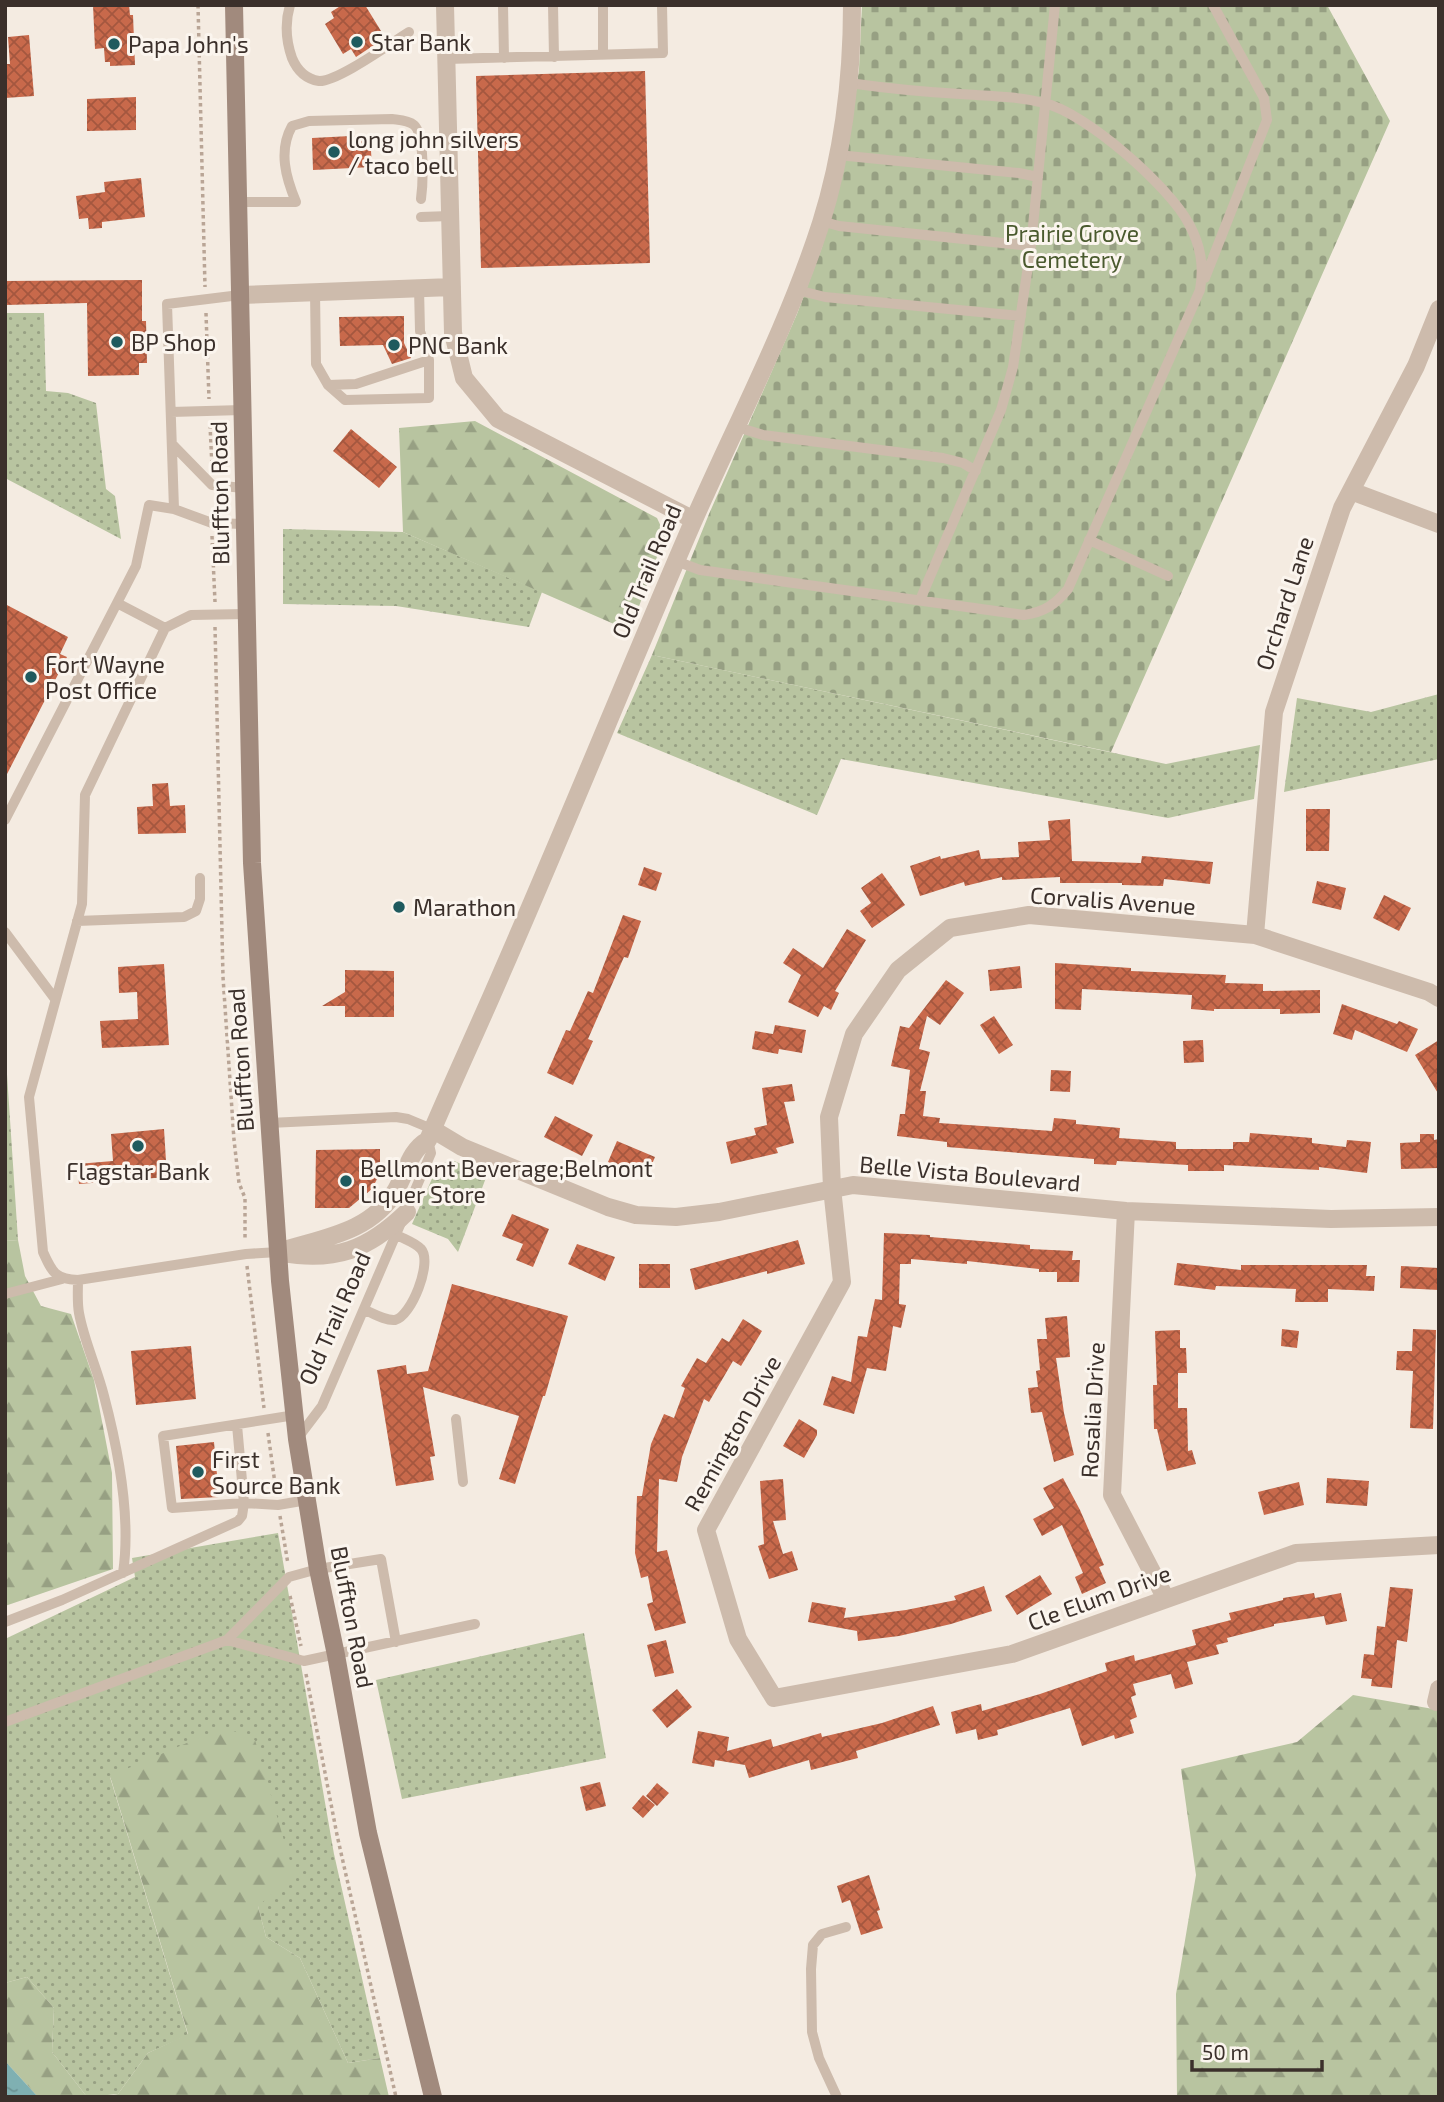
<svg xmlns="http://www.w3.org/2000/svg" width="1444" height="2102" viewBox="0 0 1444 2102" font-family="'Exo 2',sans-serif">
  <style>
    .grass { fill: url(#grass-dots) }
    .forest { fill: url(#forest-firs) }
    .cemetery { fill: url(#cemetery-stones) }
    .water { fill: url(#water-ripples) }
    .building { fill: url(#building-cross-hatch) }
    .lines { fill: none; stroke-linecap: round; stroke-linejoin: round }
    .path { stroke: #b9a596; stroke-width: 3.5; stroke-dasharray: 3.5 3.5; stroke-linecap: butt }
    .lane { stroke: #cdbbac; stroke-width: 10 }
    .street { stroke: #cdbbac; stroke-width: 18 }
    .secondary { stroke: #a18a7d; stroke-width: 18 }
    .poi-dot { fill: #1f5a5e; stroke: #fbf5ee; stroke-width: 2.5 }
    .labels { text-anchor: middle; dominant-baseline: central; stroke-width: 6; stroke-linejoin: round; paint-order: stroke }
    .poi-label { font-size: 23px; fill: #3b302b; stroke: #fbf5ee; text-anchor: start }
    .park-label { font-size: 23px; fill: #4a5a2e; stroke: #fbf5ee }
    .street-label { font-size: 23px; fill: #3b302b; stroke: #fbf5ee }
  </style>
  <defs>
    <pattern id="grass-dots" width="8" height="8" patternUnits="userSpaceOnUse" patternTransform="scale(1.75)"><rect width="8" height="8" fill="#b8c4a0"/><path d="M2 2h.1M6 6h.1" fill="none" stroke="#97a083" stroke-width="1.8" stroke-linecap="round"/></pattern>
    <pattern id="forest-firs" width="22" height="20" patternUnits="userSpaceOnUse" patternTransform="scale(1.75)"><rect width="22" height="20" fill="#b8c4a0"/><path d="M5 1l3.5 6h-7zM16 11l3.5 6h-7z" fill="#97a083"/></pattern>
    <pattern id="cemetery-stones" width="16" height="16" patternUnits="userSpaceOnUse" patternTransform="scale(1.75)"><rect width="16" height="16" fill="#b8c4a0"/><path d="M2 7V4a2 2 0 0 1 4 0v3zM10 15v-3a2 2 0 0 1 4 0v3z" fill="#97a083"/></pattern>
    <pattern id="water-ripples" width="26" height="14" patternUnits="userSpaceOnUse" patternTransform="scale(1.75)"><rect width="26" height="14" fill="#7fb0b2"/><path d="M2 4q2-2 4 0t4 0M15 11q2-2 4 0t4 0" fill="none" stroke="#699091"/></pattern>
    <pattern id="building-cross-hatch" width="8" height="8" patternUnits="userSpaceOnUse" patternTransform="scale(1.75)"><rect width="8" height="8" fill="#c8694b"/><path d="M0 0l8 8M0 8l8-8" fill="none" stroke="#a4573f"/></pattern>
  </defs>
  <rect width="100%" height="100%" fill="#f4ebe1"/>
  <!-- grass -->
  <path class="grass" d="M5,313H44L46,391L68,393L96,403L106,489L115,496L121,539L5,478Z
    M283,529L403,532L542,592L529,627L396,606L283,604Z
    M652,655L1166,764L1260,745L1254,799L1168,818L841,759L817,815L617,733Z
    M1439,694V759L1284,792L1297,698L1371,712Z
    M5,1044L18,1240L5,1241Z
    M452,1160L487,1175L458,1252L448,1239L412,1224L438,1165Z
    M278,1533L334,1854L380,2058L348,2063L300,1958L266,1937L258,1906L110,1777L188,2035L148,2053L118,2094L87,2097L52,2052L54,2008L27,1977L5,1983V1639L135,1577L132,1558Z
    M584,1633L606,1758L402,1799L376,1680Z"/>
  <!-- forest -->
  <path class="forest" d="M475,421L657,518L665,535L630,631L403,532L399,428Z
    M18,1240L25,1276L41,1306L71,1314L94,1380L112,1473L113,1569L5,1606V1241Z
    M1353,1695L1439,1710V2097H1177L1176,1994L1196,1875L1181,1769L1297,1742Z
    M224,1727L255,1740L294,1875L258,1906L266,1937L300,1958L348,2063L380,2058L389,2097H104L118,2094L148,2053L188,2034L110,1776Z
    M27,1977L54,2008L52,2052L87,2097H38L5,2061V1983Z"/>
  <!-- cemetery -->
  <path class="cemetery" d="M862,5H1327L1390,121L1111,752L652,655L709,514L797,314L822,247L853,114L859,69Z"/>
  <!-- water -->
  <path class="water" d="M5,2061L38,2097H5Z"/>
  <!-- building -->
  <path class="building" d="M93,5H129L130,15H133L135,65L110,66V62H105L104,48L95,49Z
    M342,5H365L381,31L373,36L377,43L356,57L351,49L343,54L325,24L334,18L331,12Z
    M29,35L34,96L5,98V64H10L8,37Z
    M645,71L650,263L481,268L476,76Z
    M136,97V130L87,131V99Z
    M370,135L372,167L313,170L312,138Z
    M141,178L145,217L102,222V228L89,229L88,218L79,219L76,196L105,192L104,182Z
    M142,280V321H146L147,363H139V375L88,376L87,303L5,305V281Z
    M404,316V343L411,358L392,364L383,345L340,346L339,317Z
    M351,429L397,467L379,488L333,451Z
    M5,604L68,637L60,654L67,657L5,778Z
    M168,783L170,806L185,805L186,833L138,834L137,807L153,806L152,784Z
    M1306,809H1330L1329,851H1306Z
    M1070,819L1072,861L1141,863L1142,856L1213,862L1210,884L1164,879L1163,886L1122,885V883H1060V877L1002,880V877L965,886L964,882L920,896L910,866L940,856L941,859L979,850L981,859L1019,857L1018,842L1050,840L1048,821Z
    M644,867L662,873L656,891L638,885Z
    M882,873L905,905L872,928L860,911L871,903L861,888Z
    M1317,881L1346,888L1341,910L1312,903Z
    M1384,895L1411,908L1399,931L1373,918Z
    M623,915L641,921L628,958L624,957L588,1039L593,1041L573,1085L547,1073L566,1030L570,1031L588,991L593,993Z
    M847,929L866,940L835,991L839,993L831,1010L824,1006L818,1017L788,1002L801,975L783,963L793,948L823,968Z
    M1055,963L1131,968V971L1226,975L1225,983L1263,984V991L1320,990V1013L1280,1014V1009H1214V1011L1191,1009L1192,995L1082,989L1081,1010L1055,1009Z
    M164,964L169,1045L102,1048L100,1021L138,1019L137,992L119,993L118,967Z
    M1020,966L1022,988L990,991L988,970Z
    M345,970L394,971V1017H345V1006H322L345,992Z
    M946,980L964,993L940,1025L927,1016L919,1049L930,1052L920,1091H926L923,1116L940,1118L939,1123L1052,1131L1054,1118L1076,1120V1124L1120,1128L1119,1138L1176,1142V1149H1233V1142H1249L1250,1133L1312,1138V1143L1346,1147L1347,1140L1371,1142L1367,1173L1319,1167V1170L1224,1165V1171H1188V1165L1117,1161L1116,1165L1094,1164V1159L947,1147V1142L897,1136L900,1114H905L910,1070L891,1066L900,1026L909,1028Z
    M1342,1004L1397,1024L1399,1021L1418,1029L1407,1052L1355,1030L1352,1040L1333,1034Z
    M994,1016L1013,1045L999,1054L980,1025Z
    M775,1025L806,1030L802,1053L779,1049L778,1054L752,1049L755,1031L773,1034Z
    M1203,1040L1204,1062L1184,1063L1183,1041Z
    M1439,1040V1095L1415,1055Z
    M1051,1070L1071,1071L1070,1092L1050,1091Z
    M792,1084L795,1101L784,1102L794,1143L776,1148L778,1153L731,1164L726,1142L756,1135L754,1128L767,1125L762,1088Z
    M555,1116L593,1135L582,1156L544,1137Z
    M164,1129L167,1177L79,1184L77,1164L113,1161L111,1134Z
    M1420,1134H1434V1140L1439,1139V1168L1401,1169L1400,1143L1420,1142Z
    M617,1141L655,1157L646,1178L608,1162Z
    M380,1149V1173L372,1189L349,1208H315L316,1150Z
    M512,1214L549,1229L533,1267L516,1260L523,1244L502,1236Z
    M884,1233L930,1235V1237L1030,1245V1249L1073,1251L1072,1260H1080L1079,1282H1057V1272H1039V1269L967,1261V1264L911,1259V1264H900L899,1304L906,1305L901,1328L893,1326L886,1371L867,1368L854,1414L823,1405L832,1376L851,1382L858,1336L867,1337L875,1299L882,1300Z
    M798,1240L805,1264L767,1274V1271L695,1290L690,1269Z
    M577,1244L615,1257L605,1281L568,1264Z
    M1177,1263L1241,1270V1265H1367L1366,1276H1375L1374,1291L1328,1289V1302H1295L1296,1289L1216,1286L1215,1290L1174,1285Z
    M639,1264H670V1288H639Z
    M1401,1266L1439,1268V1290L1400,1288Z
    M452,1284L568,1316L545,1396H543L515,1484L499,1479L519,1416L423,1387L435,1456L430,1457L434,1480L396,1486L377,1370L406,1365L407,1374L428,1371Z
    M1067,1316L1070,1357L1056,1358L1064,1413L1074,1455L1054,1462L1042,1412L1031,1413L1028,1388L1038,1387L1036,1371L1040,1370L1037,1339H1047L1045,1318Z
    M743,1319L762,1331L741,1366L733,1361L709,1402L704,1399L682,1457L677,1482L659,1479L657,1552L667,1550L686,1623L655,1631L647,1604L653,1602L648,1576L641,1578L635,1553L637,1496H642L651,1444L664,1414L674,1418L685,1388L681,1386L697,1358L706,1363L722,1338L729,1342Z
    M1282,1329L1299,1331L1297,1348L1281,1346Z
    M1413,1329L1436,1330L1433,1429L1410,1428L1413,1371L1396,1370L1397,1351H1412Z
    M1180,1330V1348H1186L1187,1373H1178V1408H1187L1188,1451L1192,1450L1196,1464L1167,1471L1157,1429H1154L1153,1385H1157L1155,1331Z
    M191,1346L196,1399L136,1405L131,1351Z
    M799,1419L817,1430V1435L804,1458L783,1446Z
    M214,1442L219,1497L181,1499L176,1446Z
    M1063,1478L1080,1510L1104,1565L1099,1567L1106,1583L1082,1594L1075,1577L1083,1573L1062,1525L1042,1536L1033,1519L1054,1508L1043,1488Z
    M1327,1478L1369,1481L1367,1506L1326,1503Z
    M783,1479L786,1520L773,1521L783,1554L792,1551L798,1570L769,1579L758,1546L764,1544L760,1481Z
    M1299,1482L1304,1505L1264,1515L1258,1492Z
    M1040,1575L1052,1594L1017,1615L1005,1596Z
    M984,1586L992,1611L951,1624L899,1636L858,1641L857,1631L808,1622L812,1602L846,1608L844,1618L906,1610L956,1600L954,1596Z
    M1390,1587L1413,1589L1407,1642L1397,1640L1392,1688L1371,1686L1372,1679L1361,1678L1364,1654L1374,1655L1377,1626L1385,1627Z
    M1314,1593L1315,1598L1341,1593L1347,1621L1326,1625L1324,1616L1274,1624V1626L1227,1638L1228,1642L1216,1645L1219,1654L1187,1662L1193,1684L1175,1689L1171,1674L1133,1684L1136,1695L1131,1697L1137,1717L1130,1720L1134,1733L1115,1739L1114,1735L1082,1746L1070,1708L997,1730L998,1735L978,1740L976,1729L956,1734L951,1712L981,1704L982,1711L1040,1694L1107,1671L1105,1663L1134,1655L1135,1661L1196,1645L1192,1630L1231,1620L1229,1613L1283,1600V1598Z
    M666,1640L674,1673L655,1677L647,1645Z
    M677,1689L692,1707L667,1728L652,1710Z
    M933,1706L940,1725L856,1751L858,1758L811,1770L809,1760L749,1778L745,1765L715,1760L714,1767L692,1763L698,1731L729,1737L727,1751L771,1739L773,1747L821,1733L822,1737L882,1723Z
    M600,1782L606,1806L586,1811L580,1787Z
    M657,1783L669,1793L657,1806L646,1796Z
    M643,1795L655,1805L643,1818L632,1808Z
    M869,1875L880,1910L877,1911L883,1928L861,1935L850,1900L842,1903L837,1886Z"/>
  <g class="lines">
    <!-- path -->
    <path class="path" d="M198,5L205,287
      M206,313L209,399
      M210,425L212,466
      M212,536L215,602
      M215,627L223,977L234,1140L239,1183L245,1198V1241
      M247,1266L264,1408
      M268,1433L276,1491
      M280,1516L288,1564
      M290,1596L301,1646
      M306,1674L337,1835L396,2097"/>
    <!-- lane -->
    <path class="lane" d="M290,5C285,22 286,41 292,58C297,70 306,79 319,81C337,82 391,43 409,32
      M503,5L504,58
      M553,5L554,57
      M603,5V55
      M447,59L663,53L662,5
      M838,155L1019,173L1038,177
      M238,202H296C286,178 278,151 292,126L309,121L392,119C399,120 408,120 414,125C425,134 423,184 421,199
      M421,217L450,216
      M821,221L839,226L1031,246
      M1205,278L1267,120L1264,98L1213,5
      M797,290L825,297L1021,316
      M315,291L316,364L328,385L345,400L429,398V360L420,331L419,288
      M240,295L167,304L174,509L149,505L136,566L117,603L165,628L191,615L245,614
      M328,385L356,384L429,360
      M171,412L242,410
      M737,427L763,435L943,458L963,463L976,471
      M172,444L212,485L244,488
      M174,509L212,523L244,524
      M1089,540L1168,576
      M676,561L700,570L1024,615C1044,612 1055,605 1068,589L1200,290C1204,266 1201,246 1189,224C1170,187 1085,112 1044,103C1017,96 988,96 960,94C923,92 885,88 849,83
      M920,600L1001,410L1013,367L1031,246L1055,5
      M165,628L85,795L82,904L29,1097L43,1252C52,1272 55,1279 78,1280L246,1254L278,1252
      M5,820L117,603
      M77,921L184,917L196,911L200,899V878
      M5,932L55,999
      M269,1123L396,1117L408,1119L432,1129
      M78,1280C78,1291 77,1302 79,1313C84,1341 97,1368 104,1396C118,1449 131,1519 123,1573
      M5,1294L62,1279
      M365,1310C374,1314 386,1321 395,1320C411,1317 433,1262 421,1249C416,1243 404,1239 397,1235
      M295,1415L163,1436L172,1508L244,1503L278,1505L307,1500
      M456,1419L463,1482
      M297,1439L322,1406L431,1153L428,1140
      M5,1622L62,1600L238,1521L242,1516L244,1503L237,1425
      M227,1640L289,1577L318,1569L381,1559L396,1642
      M5,1722L227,1640L304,1661L475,1624
      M837,2097L819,2058L812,2032L811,1969L813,1945L822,1934L846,1927"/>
    <!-- street -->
    <path class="street" d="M445,5L453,333L464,378L498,419L694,520
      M240,295L452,287
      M1351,491L1439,524
      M1255,935L1274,712L1342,508L1416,366L1439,309
      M1439,998L1429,992L1255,935L1029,915L950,928L898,970L854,1034L829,1117L832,1188L842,1282L706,1530L738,1639L774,1698L1012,1654L1296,1553L1439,1545
      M432,1129L462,1147L608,1207L636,1215L676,1217L719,1212L853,1185L1126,1211L1331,1219L1439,1217
      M1126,1211L1112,1495L1166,1599
      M278,1252C321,1238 371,1233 396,1190C407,1171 409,1151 428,1140C452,1083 478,1028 502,972C565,828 624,682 686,538C731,433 786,332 821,223C843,153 852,78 852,5
      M282,1253C335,1262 368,1250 407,1212
      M1436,1702L1439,1689"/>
    <!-- secondary -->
    <path class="secondary" d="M234,5L252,863L280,1281L297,1439L318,1569L336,1655L368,1833L433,2097"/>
  </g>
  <!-- markers -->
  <g class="poi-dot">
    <circle cx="357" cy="42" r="7"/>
    <circle cx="114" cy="44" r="7"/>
    <circle cx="334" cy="152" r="7"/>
    <circle cx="117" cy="342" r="7"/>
    <circle cx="394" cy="345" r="7"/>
    <circle cx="31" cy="677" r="7"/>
    <circle cx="399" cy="907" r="7"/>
    <circle cx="138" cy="1146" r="7"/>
    <circle cx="346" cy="1181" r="7"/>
    <circle cx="198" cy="1472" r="7"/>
  </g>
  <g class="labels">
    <!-- poi labels -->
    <g class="poi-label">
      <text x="371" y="42">Star Bank</text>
      <text x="128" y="44">Papa John's</text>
      <text x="348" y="139">long john silvers<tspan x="348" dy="26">/ taco bell</tspan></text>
      <text x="131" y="342">BP Shop</text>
      <text x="408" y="345">PNC Bank</text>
      <text x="45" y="664">Fort Wayne<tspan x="45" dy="26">Post Office</tspan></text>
      <text x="413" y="907">Marathon</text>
      <text x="360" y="1168">Bellmont Beverage;Belmont<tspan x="360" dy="26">Liquer Store</tspan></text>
      <text x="138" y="1171" text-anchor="middle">Flagstar Bank</text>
      <text x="212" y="1459">First<tspan x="212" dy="26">Source Bank</tspan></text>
    </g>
    <!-- park labels -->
    <g class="park-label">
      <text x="1072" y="233">Prairie Grove<tspan x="1072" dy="26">Cemetery</tspan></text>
    </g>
    <!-- street labels -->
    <g class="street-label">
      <text transform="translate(219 493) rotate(-91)">Bluffton Road</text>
      <text transform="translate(646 571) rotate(-67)">Old Trail Road</text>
      <text transform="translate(1284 603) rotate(-72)">Orchard Lane</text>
      <text transform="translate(1113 900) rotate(4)">Corvalis Avenue</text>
      <text transform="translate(240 1060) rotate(-94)">Bluffton Road</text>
      <text transform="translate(970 1173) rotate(5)">Belle Vista Boulevard</text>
      <text transform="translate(334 1318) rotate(-66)">Old Trail Road</text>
      <text transform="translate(1092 1410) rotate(-87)">Rosalia Drive</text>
      <text transform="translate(732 1433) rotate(-61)">Remington Drive</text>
      <text transform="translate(1099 1597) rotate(-20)">Cle Elum Drive</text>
      <text transform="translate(353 1617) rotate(79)">Bluffton Road</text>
    </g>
  </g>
  <!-- border -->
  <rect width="1444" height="2102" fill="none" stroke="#3b302b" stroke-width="14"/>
  <!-- scale -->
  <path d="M1192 2060v10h130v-10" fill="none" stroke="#3b302b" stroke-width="3.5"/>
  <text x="1202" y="2060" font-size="21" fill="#3b302b" stroke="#fbf5ee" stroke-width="5" paint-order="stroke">50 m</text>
</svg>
